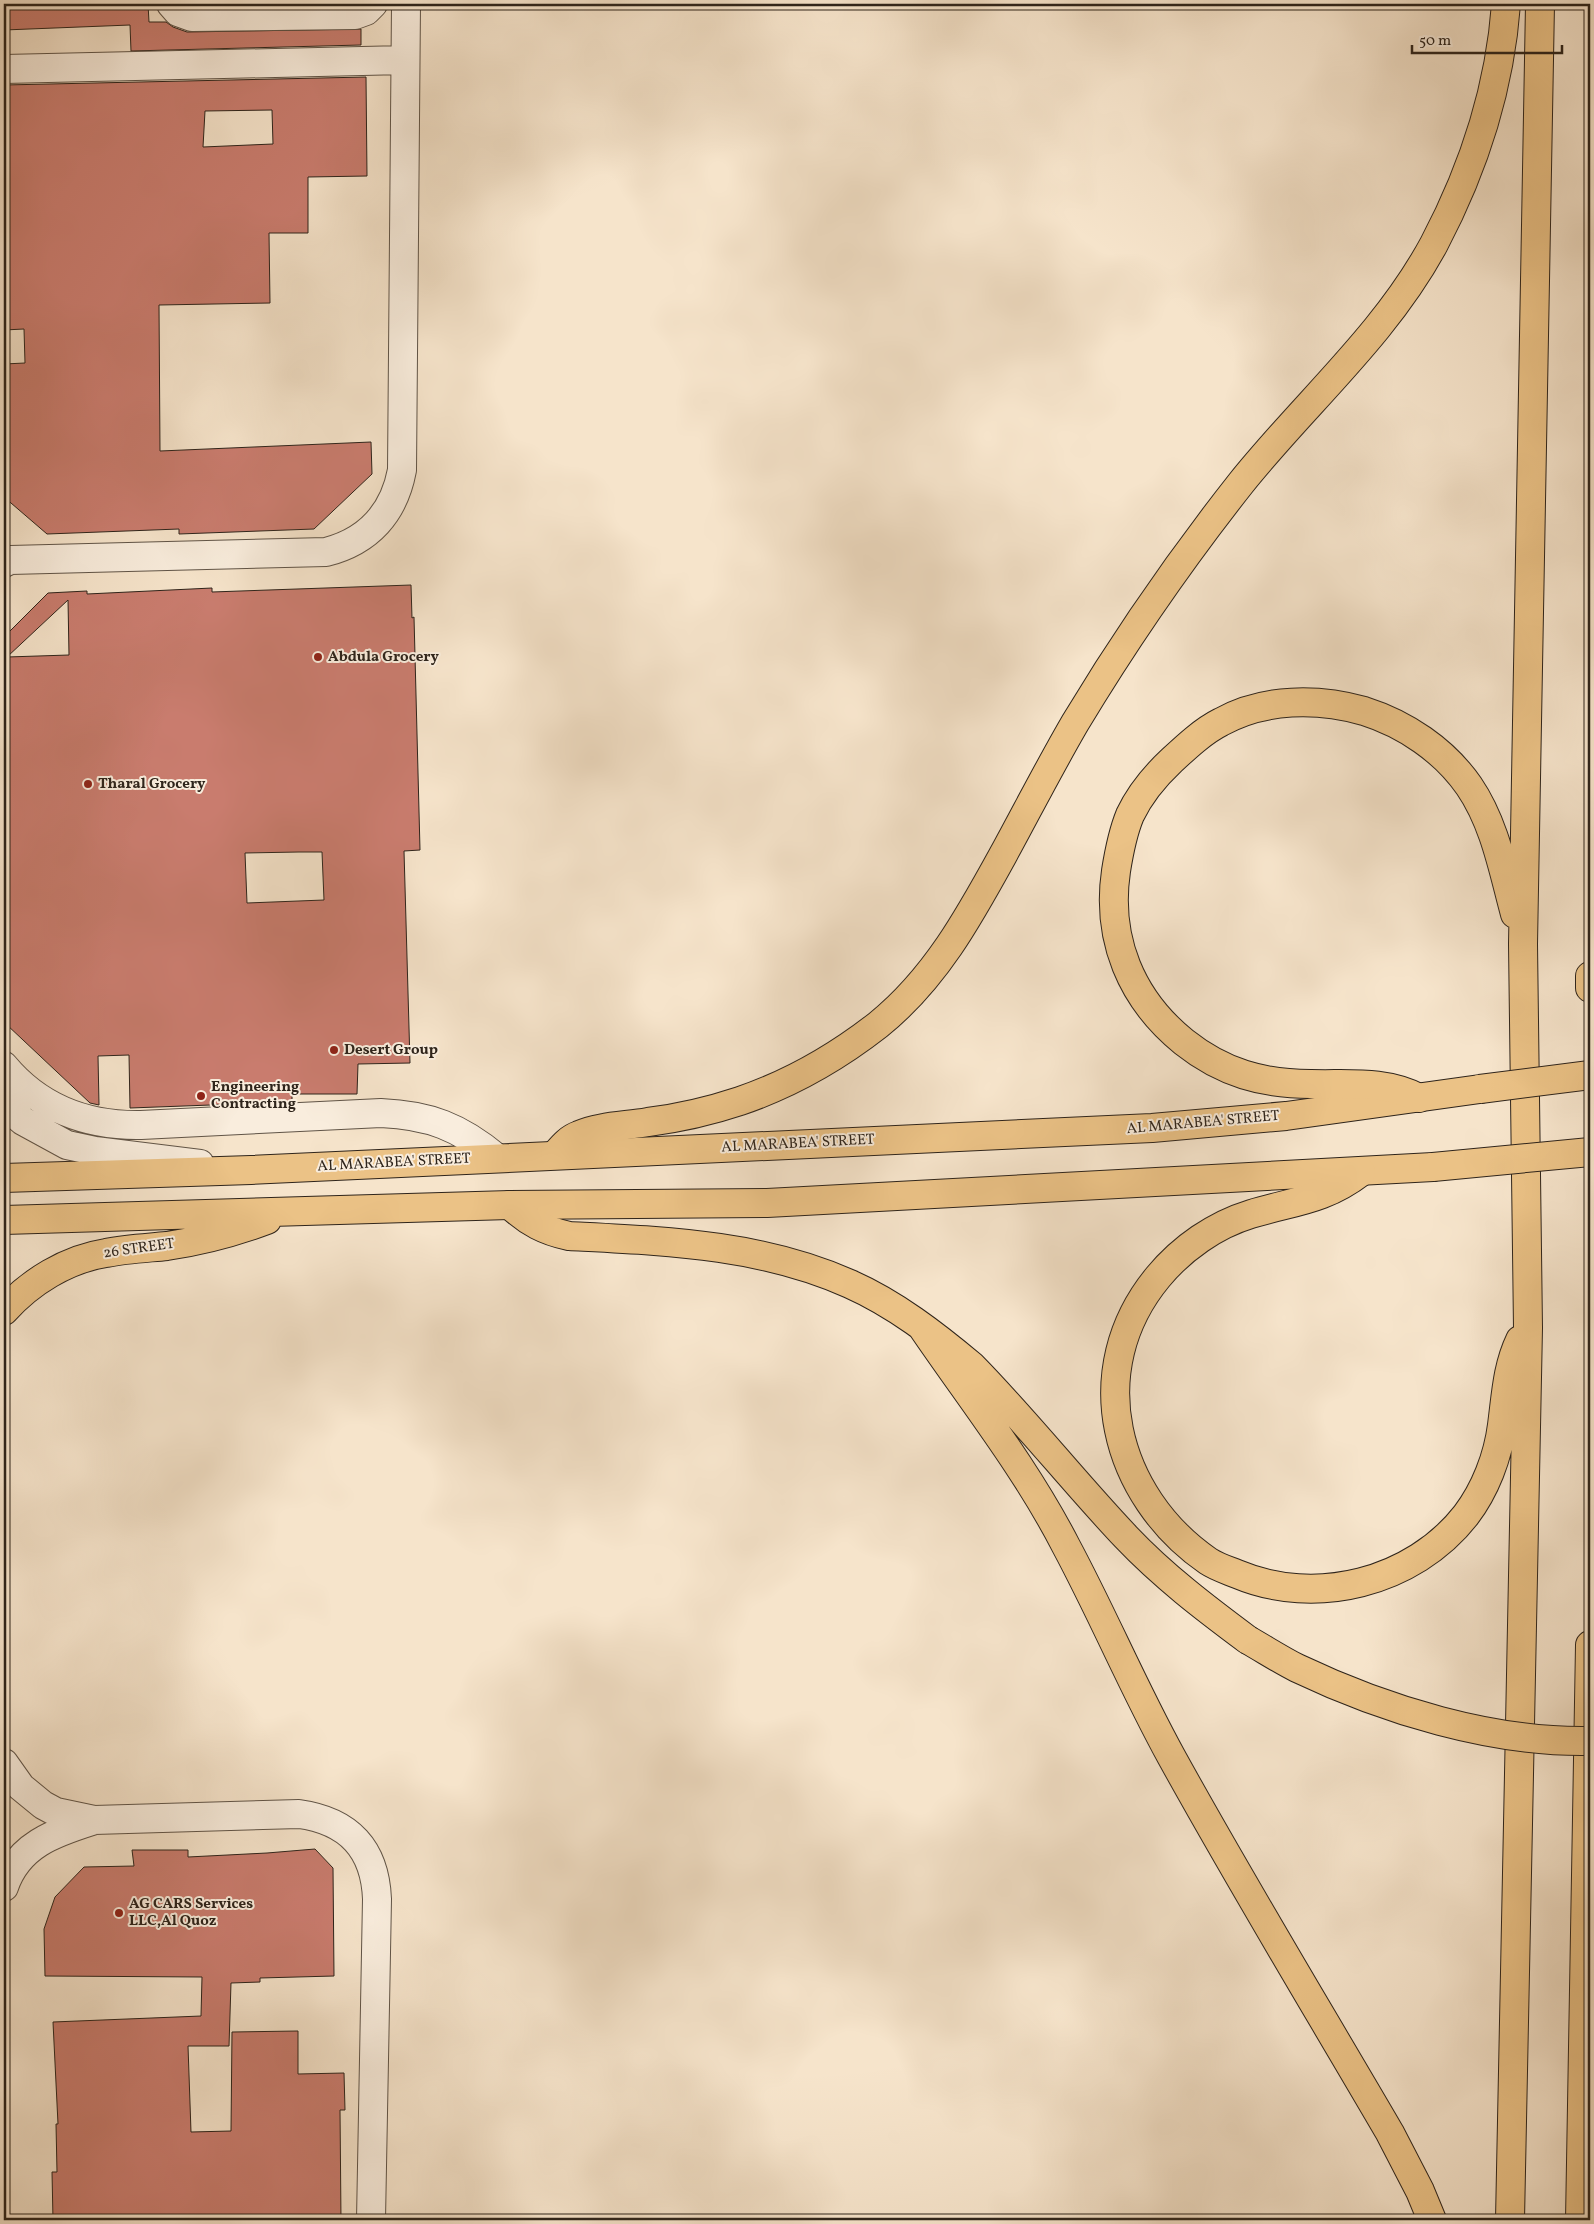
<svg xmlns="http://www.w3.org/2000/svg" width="1594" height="2224" viewBox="0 0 1594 2224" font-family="Vollkorn,serif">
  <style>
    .building { fill: #c97c6e; stroke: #2e241b; fill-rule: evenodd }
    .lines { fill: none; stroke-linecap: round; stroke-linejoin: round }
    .minor-casing { stroke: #605447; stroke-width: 30 }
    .major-casing { stroke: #2e241b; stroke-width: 30 }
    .highway-casing { stroke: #2e241b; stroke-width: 30 }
    .minor { stroke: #f9eddd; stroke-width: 28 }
    .major { stroke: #ebc286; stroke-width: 28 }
    .highway { stroke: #ebc286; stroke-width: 28 }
    .major-bridge-casing { stroke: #2e241b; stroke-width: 30; stroke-linecap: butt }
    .highway-bridge-casing { stroke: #2e241b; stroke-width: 30; stroke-linecap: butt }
    .major-bridge { stroke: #ebc286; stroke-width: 28 }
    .highway-bridge { stroke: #ebc286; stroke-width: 28 }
    .poi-dot { fill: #8f2418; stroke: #f9eddd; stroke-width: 2 }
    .labels { text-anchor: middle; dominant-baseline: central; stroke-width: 4; stroke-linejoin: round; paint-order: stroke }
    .poi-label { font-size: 15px; font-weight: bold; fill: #2e241b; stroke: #f9eddd; text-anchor: start }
    .street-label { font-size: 15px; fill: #2e241b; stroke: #f9eddd }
  </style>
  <rect width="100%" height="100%" fill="#f6e4cb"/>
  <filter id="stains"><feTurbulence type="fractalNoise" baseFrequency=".004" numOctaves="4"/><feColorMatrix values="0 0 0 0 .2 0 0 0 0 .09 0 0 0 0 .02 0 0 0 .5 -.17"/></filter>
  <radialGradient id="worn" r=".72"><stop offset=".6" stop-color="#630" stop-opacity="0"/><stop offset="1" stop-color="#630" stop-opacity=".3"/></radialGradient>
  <!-- building -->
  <path class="building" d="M4,4H148L149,22H166L173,27L187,32L361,29V45L131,51L130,25L4,30Z
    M366,77L367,176L308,177V233H269L270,303L159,305L160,451L371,442L372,474L314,529L179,534V529L47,534L4,497V364L25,363L24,329L4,330V85ZM272,110L273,144L203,147L205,111Z
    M411,585L412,618L414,617L420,850L404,851L410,1063L358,1064L357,1094H292V1102L130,1108L129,1055L98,1056L99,1105L90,1103L6,1024L4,707H7L5,676H4V637L48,593L87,591V594L212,588V592ZM68,600L69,655L7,657ZM299,852H322L324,900L247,903L245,853Z
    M315,1849L333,1868L334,1976L260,1978V1982L231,1983L229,2046H188L191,2132L231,2131L232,2032L298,2031V2074L344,2073L345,2110H340L341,2220H53L52,2172H57L56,2124H58L53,2022L201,2016L202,1977L45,1976L44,1929L55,1897L84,1867L134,1866L132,1850H188V1857L267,1853Z"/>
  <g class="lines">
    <defs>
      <path id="minor" d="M171,4L178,12L192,17L355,15L366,11L373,4
        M4,69L405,60
        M4,563L10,560L326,552C369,541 394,513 402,470L406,4
        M4,1066C39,1108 87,1126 141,1125L381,1113C429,1115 460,1127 497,1158
        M4,1105L23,1121L67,1145L95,1151L200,1164
        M4,1763L21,1787L43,1805L56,1812L94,1820L299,1814C349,1821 375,1849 377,1899L371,2220
        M4,1887C18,1845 54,1833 92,1821"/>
      <path id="major" d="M4,1178L251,1170L1152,1128L1286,1116L1480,1089
        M4,1220L510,1205L767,1203L1433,1167
        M4,1311C30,1282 67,1259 106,1253C126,1249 147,1248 167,1246C202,1241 235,1232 267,1220"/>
      <path id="highway" d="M1590,976V988
        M1419,1098C1385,1080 1349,1085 1311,1084C1263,1084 1223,1073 1184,1042C1131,999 1106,939 1116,871C1119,852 1123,832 1130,815C1140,794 1155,776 1171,761C1186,747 1203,731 1221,722C1264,698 1318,698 1364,711C1405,724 1444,750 1469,786C1495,824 1503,870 1515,914
        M555,1155C562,1147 568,1139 579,1135C599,1126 626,1126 648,1122C680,1118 710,1111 740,1101C790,1084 837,1057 878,1025C935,979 969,917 1003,855C1027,811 1050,766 1075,723C1125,640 1181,559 1241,483C1305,403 1385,335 1434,244C1473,170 1500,87 1506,4
        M1361,1172C1323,1201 1293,1201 1251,1214C1215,1225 1182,1248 1158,1277C1081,1370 1114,1496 1208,1561C1217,1567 1227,1570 1237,1574C1315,1607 1413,1583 1466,1515C1485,1490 1498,1457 1502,1425C1506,1395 1507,1367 1520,1340
        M510,1205C528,1222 545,1231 569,1236C665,1241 761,1244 850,1284C895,1304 935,1335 972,1366C1026,1421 1073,1481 1126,1537C1163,1576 1205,1608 1248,1640
        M922,1327C971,1399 1026,1468 1066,1546C1103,1615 1133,1687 1171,1756C1241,1883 1317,2008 1390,2133L1420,2191L1432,2220
        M1510,2220L1528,1328L1523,944L1540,4
        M1580,2220L1590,1645"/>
    </defs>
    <!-- minor casing -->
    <use href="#minor" class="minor-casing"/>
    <!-- major casing -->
    <use href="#major" class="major-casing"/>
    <!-- highway casing -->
    <use href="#highway" class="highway-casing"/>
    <!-- minor -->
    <use href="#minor" class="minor"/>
    <!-- major -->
    <use href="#major" class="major"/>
    <!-- highway -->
    <use href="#highway" class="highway"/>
    <defs>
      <path id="major-bridge" d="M1480,1089L1590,1075
        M1433,1167L1590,1152"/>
      <path id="highway-bridge" d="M1248,1640C1264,1649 1281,1660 1297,1668C1385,1710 1493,1743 1590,1741"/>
    </defs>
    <!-- major-bridge casing -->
    <use href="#major-bridge" class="major-bridge-casing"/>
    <!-- highway-bridge casing -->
    <use href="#highway-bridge" class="highway-bridge-casing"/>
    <!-- major-bridge -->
    <use href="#major-bridge" class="major-bridge"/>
    <!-- highway-bridge -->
    <use href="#highway-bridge" class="highway-bridge"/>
  </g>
  <!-- markers -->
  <g class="poi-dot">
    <circle cx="318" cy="657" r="5"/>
    <circle cx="88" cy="784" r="5"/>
    <circle cx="334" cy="1050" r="5"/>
    <circle cx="201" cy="1096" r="5"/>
    <circle cx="119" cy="1913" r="5"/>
  </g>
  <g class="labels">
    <!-- poi labels -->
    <g class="poi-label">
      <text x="328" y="657">Abdula Grocery</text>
      <text x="98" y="784">Tharal Grocery</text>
      <text x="344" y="1050">Desert Group</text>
      <text x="211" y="1087">Engineering<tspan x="211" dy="17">Contracting</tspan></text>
      <text x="129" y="1904">AG CARS Services<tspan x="129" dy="17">LLC,Al Quoz</tspan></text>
    </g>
    <!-- street labels -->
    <g class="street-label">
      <text transform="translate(1203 1123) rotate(-5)">AL MARABEA' STREET</text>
      <text transform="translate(798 1144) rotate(-3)">AL MARABEA' STREET</text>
      <text transform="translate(394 1163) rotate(-3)">AL MARABEA' STREET</text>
      <text transform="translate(139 1249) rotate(-8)">26 STREET</text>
    </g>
  </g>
  <!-- margin -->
  <rect width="1594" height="2224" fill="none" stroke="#f6e4cb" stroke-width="20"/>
  <rect x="5" y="5" width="1584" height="2214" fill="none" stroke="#2e241b" stroke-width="2.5"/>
  <rect x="10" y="10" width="1574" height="2204" fill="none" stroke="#2e241b"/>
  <!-- scale -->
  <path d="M1412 45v8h150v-8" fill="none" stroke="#2e241b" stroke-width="2.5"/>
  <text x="1419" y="45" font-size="15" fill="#2e241b" stroke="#f9eddd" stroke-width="4" paint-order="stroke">50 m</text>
  <rect width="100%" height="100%" filter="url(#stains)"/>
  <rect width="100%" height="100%" fill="url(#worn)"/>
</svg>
